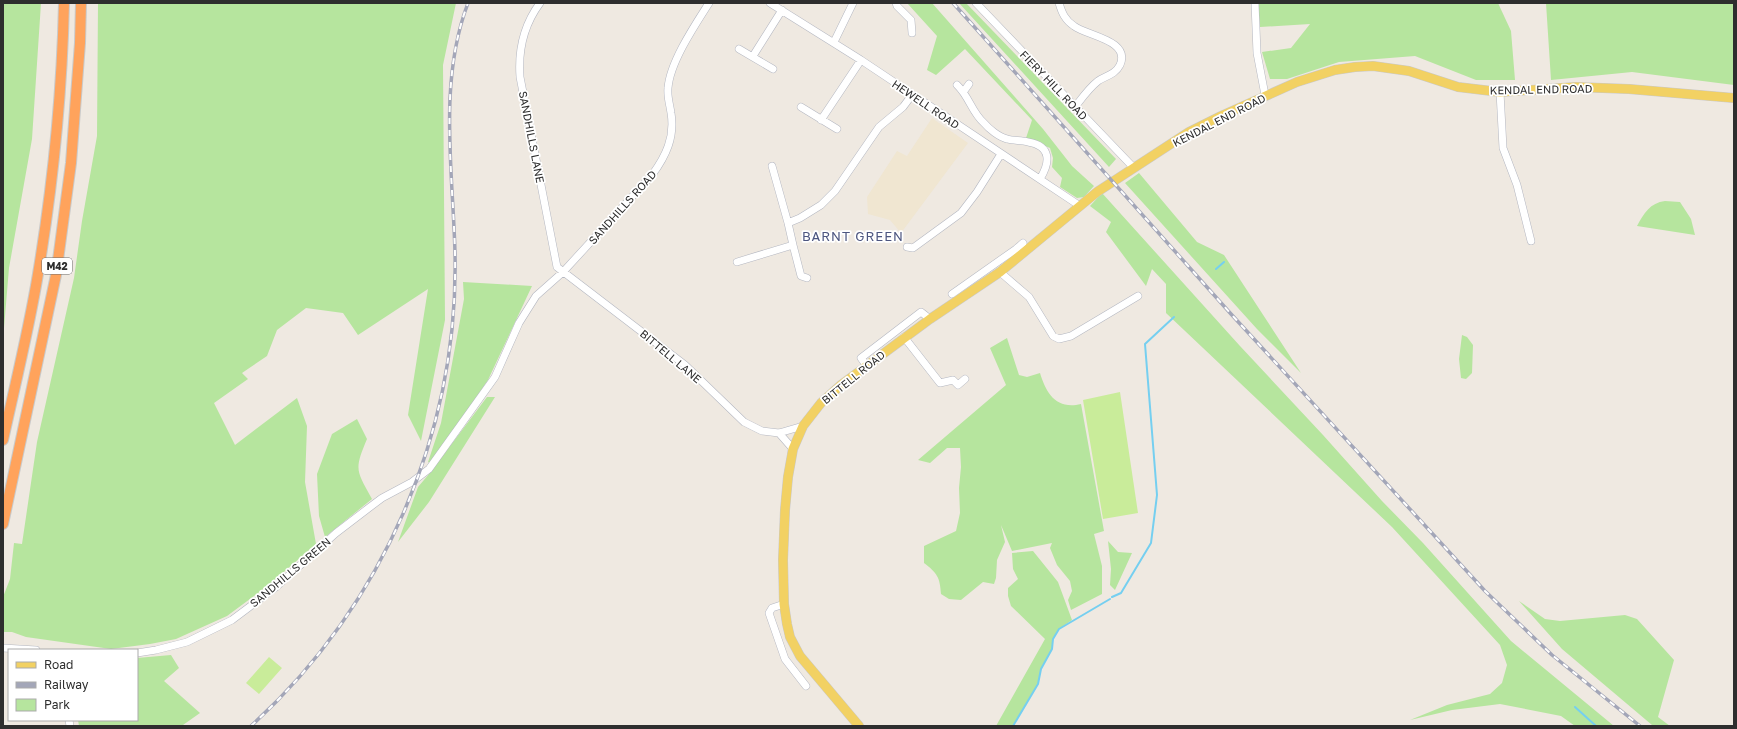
<svg xmlns="http://www.w3.org/2000/svg" width="1737" height="729" viewBox="0 0 1737 729" font-family="'Golos Text',sans-serif">
  <style>
    .education { fill: #f0e6d1 }
    .green { fill: #b6e59e }
    .pitch { fill: #c9ec9a }
    .lines { fill: none; stroke-linecap: round; stroke-linejoin: round }
    .stream { stroke: #75cff0; stroke-width: 2 }
    .minor-casing { stroke: #b4b7c1; stroke-width: 8 }
    .major-casing { stroke: #c9c9c9; stroke-width: 10 }
    .highway-casing { stroke: #c9c9c9; stroke-width: 12 }
    .minor { stroke: #fff; stroke-width: 7 }
    .major { stroke: #f2d163; stroke-width: 9 }
    .highway { stroke: #ffa35c; stroke-width: 10 }
    .rail-casing { stroke: #a3a6b8; stroke-width: 3.5 }
    .rail { stroke: #fff; stroke-width: 2; stroke-dasharray: 6; stroke-linecap: butt }
    .labels { text-anchor: middle; dominant-baseline: central; stroke-width: 3.5; stroke-linejoin: round; paint-order: stroke }
    .shield { fill: #fff; stroke: #6d6d6d; stroke-width: 1 }
    .shield-label { font-size: 10px; font-weight: bold; fill: #2e2e2e }
    .street-label { font-size: 11px; fill: #2e2e2e; stroke: #fff }
    .quarter-label { font-size: 13px; letter-spacing: 1px; fill: #4d5680; stroke: #fff }
  </style>
  <rect width="100%" height="100%" fill="#efe9e1"/>
  <!-- education -->
  <path class="education" d="M932,118L968,143L901,233L890,220L868,214L867,197L897,151L907,156Z"/>
  <!-- green -->
  <path class="green" d="M3,3H41L32,139L9,268L3,340Z
    M98,3H456L443,65L445,320L421,441L408,415L428,289L358,335L343,313L306,308L277,330L267,356L242,373L248,379L214,403L235,445L297,398L307,426L305,482L316,544L270,584L227,616L176,639L150,644L111,649L26,637L12,632H3V597L10,579L14,543L22,544L37,442L74,278L82,221L97,136Z
    M907,3H932L1043,129L1072,166L1094,186L1084,197L1077,198L1060,187L1062,178L1052,167L1053,158L1050,148L1026,138L1032,120L965,49L936,75L927,70L937,36Z
    M959,3H966L1116,159L1109,167Z
    M1258,3H1498L1511,31L1515,80H1476L1415,56L1339,62L1287,79H1270L1262,52L1291,48L1310,24L1260,27Z
    M1546,3H1734V85L1632,72L1551,80Z
    M1139,173L1197,242L1224,255L1301,373L1257,329L1125,183Z
    M1102,193L1240,346L1323,435L1382,501L1423,543L1511,641L1614,726H1575L1561,716L1500,704L1452,710L1410,720L1447,705L1490,694L1502,683L1507,665L1500,645L1392,527L1166,313V284L1152,269L1146,286L1106,232L1111,222L1090,206Z
    M1665,201L1680,202L1691,219L1695,235L1637,226C1644,213 1650,203 1665,201Z
    M463,282L532,286L488,380L431,464L428,462L441,423L464,299Z
    M1462,335L1467,337L1473,345L1472,373L1466,379L1461,378L1459,359Z
    M1007,338L1019,375L1027,377L1040,373C1046,393 1056,410 1081,404L1104,531L1094,534L1102,566V594L1071,610L1068,600L1072,591L1070,581L1057,565L1050,548L1052,543L1012,551L1001,525L1005,542L997,560L996,578L994,584L983,582L961,600L949,599L941,594C940,577 937,573 924,563V546L956,531L960,513L959,488L961,467L960,448H947L930,463L918,460L1006,385L990,348Z
    M487,397H495L429,502L398,542L418,487L429,474Z
    M357,419L367,439C354,470 356,470 372,499L325,537L319,516L317,474L332,434Z
    M1108,541L1118,552L1132,553L1115,590L1110,585L1111,569Z
    M1033,551L1058,582L1072,620L1059,629L1053,639L1052,649L1041,669L1038,684L1013,726H996L1045,639L1011,606L1008,596V588L1018,579L1013,569L1012,553Z
    M1519,601L1545,619L1560,621L1625,615L1637,619L1674,660L1658,717L1670,726L1652,725L1562,649Z
    M171,655L179,668L164,681L200,713L183,725L184,726H79L78,720H137V658Z"/>
  <!-- pitch -->
  <path class="pitch" d="M1120,392L1138,513L1103,519L1083,400Z
    M269,657L282,668L259,694L246,683Z"/>
  <g class="lines">
    <!-- stream -->
    <path class="stream" d="M1216,269L1224,262
      M1112,597L1121,593L1151,543L1157,495L1145,344L1174,317
      M1575,707L1596,726
      M1013,726L1038,684L1041,669L1052,649L1053,639L1059,629L1110,599"/>
    <defs>
      <path id="minor" d="M540,3C523,26 518,50 520,77L557,267L685,365L744,422L762,431L779,433L803,426
        M770,3L861,60L1080,206
        M896,3L897,6L911,20L912,33
        M976,3L1133,167
        M1059,3C1062,13 1065,20 1074,26C1087,36 1131,40 1120,65C1115,75 1105,76 1098,81C1089,88 1082,98 1075,107
        M1255,3L1257,53L1265,95
        M834,42L853,3
        M739,49L773,69
        M753,56L782,10
        M957,85C969,96 972,113 984,123C989,129 999,137 1007,139C1014,141 1021,140 1028,142C1052,146 1050,163 1040,179
        M964,91L969,84
        M1500,92L1503,148L1517,185L1531,241
        M801,107L837,129
        M821,120L861,60
        M772,166L788,223
        M793,245L801,276L807,278
        M907,247L913,248L961,213L977,192L1001,154
        M1018,253L1016,249L1023,243
        M737,262L793,245L788,223L800,218L821,205L835,191L879,127L903,107L912,95
        M1000,272L1029,297L1053,336L1059,339L1071,336L1138,296
        M952,294L1016,249
        M904,337L940,383L953,380L958,385L965,379
        M866,365L861,358L921,312L930,319
        M779,433L793,449
        M784,604L772,608L769,613L785,659L806,686
        M3,648L36,650
        M137,653L156,650L187,642L232,620L276,587L336,533L370,507L382,498L412,482L429,469L495,377L519,323L536,296L563,272L652,175C666,156 675,137 671,113C670,105 667,97 668,88C670,62 695,25 709,3
        M69,720L70,726"/>
      <path id="major" d="M859,726L800,656L790,637L787,624L784,604L783,560L785,510L788,477L793,449L803,426L821,403L841,385L930,319L1000,272L1097,192L1189,132L1221,116L1297,82L1335,70L1355,67L1373,66L1409,71L1458,87L1500,92L1576,87L1629,89L1734,98"/>
      <path id="highway" d="M3,440C15,385 29,329 38,274C53,184 62,94 64,3
        M3,524L56,275L71,163L80,43L81,3"/>
    </defs>
    <!-- minor casing -->
    <use href="#minor" class="minor-casing"/>
    <!-- major casing -->
    <use href="#major" class="major-casing"/>
    <!-- highway casing -->
    <use href="#highway" class="highway-casing"/>
    <!-- minor -->
    <use href="#minor" class="minor"/>
    <!-- major -->
    <use href="#major" class="major"/>
    <!-- highway -->
    <use href="#highway" class="highway"/>
    <defs>
      <path id="rail" d="M953,3L1231,314L1485,591L1552,655L1640,726
        M251,726C383,606 459,432 455,253C453,171 438,82 468,3"/>
    </defs>
    <!-- rail casing -->
    <use href="#rail" class="rail-casing"/>
    <!-- rail -->
    <use href="#rail" class="rail"/>
  </g>
  <g class="labels">
    <!-- shield labels -->
    <rect class="shield" x="42" y="258" width="30" height="16" rx="3"/>
    <g class="shield-label">
      <text x="57" y="266">M42</text>
    </g>
    <!-- street labels -->
    <g class="street-label">
      <text transform="translate(1054 85) rotate(46)">FIERY HILL ROAD</text>
      <text transform="translate(1541 89) rotate(-1)">KENDAL END ROAD</text>
      <text transform="translate(926 104) rotate(34)">HEWELL ROAD</text>
      <text transform="translate(1219 120) rotate(-27)">KENDAL END ROAD</text>
      <text transform="translate(532 137) rotate(79)">SANDHILLS LANE</text>
      <text transform="translate(622 207) rotate(-48)">SANDHILLS ROAD</text>
      <text transform="translate(671 356) rotate(40)">BITTELL LANE</text>
      <text transform="translate(853 377) rotate(-39)">BITTELL ROAD</text>
      <text transform="translate(290 572) rotate(-40)">SANDHILLS GREEN</text>
    </g>
    <!-- quarter labels -->
    <g class="quarter-label">
      <text x="853" y="236">BARNT GREEN</text>
    </g>
  </g>
  <!-- border -->
  <rect width="1737" height="729" fill="none" stroke="#2e2e2e" stroke-width="8"/>
  <!-- legend -->
  <rect x="8" y="649" width="130" height="72" fill="#ffffff" stroke="#ababab"/>
  <rect x="16" y="662" width="20" height="6" fill="#f2d163" stroke="#ababab"/>
  <text x="44" y="669" font-size="12" fill="#2e2e2e">Road</text>
  <rect x="16" y="682" width="20" height="6" fill="#a3a6b8" stroke="#ababab"/>
  <text x="44" y="689" font-size="12" fill="#2e2e2e">Railway</text>
  <rect x="16" y="699" width="20" height="12" fill="#b6e59e" stroke="#ababab"/>
  <text x="44" y="709" font-size="12" fill="#2e2e2e">Park</text>
</svg>
